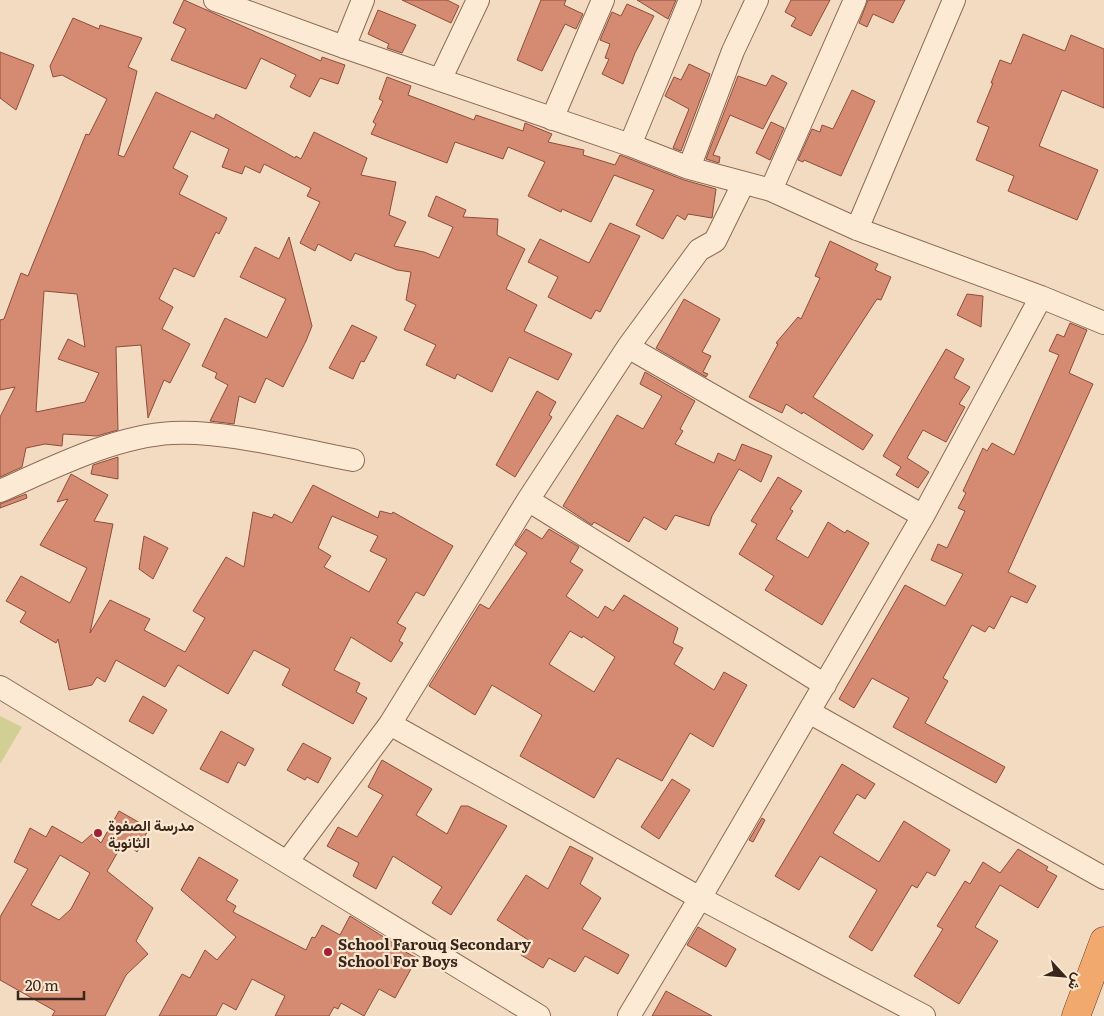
<svg xmlns="http://www.w3.org/2000/svg" width="1104" height="1016" viewBox="0 0 1104 1016" font-family="Literata,Vazirmatn,serif">
  <style>
    .green { fill: #d1cf93 }
    .building { fill: #d48b72; stroke: #8f4d39; fill-rule: evenodd }
    .lines { fill: none; stroke-linecap: round; stroke-linejoin: round }
    .minor-casing { stroke: #8d6a56; stroke-width: 24 }
    .trunk-casing { stroke: #5a392b; stroke-width: 29 }
    .minor { stroke: #fcead4; stroke-width: 22 }
    .trunk { stroke: #f2a96e; stroke-width: 28 }
    .poi-dot { fill: #a22036; stroke: #f9e7d0; stroke-width: 2 }
    .labels { text-anchor: middle; dominant-baseline: central; stroke-width: 4.5; stroke-linejoin: round; paint-order: stroke }
    .poi-label { font-size: 15px; font-weight: bold; fill: #3b261c; stroke: #f9e7d0; text-anchor: start }
  </style>
  <rect width="100%" height="100%" fill="#f2dbc0"/>
  <!-- green -->
  <path class="green" d="M0,716L22,727L0,764Z"/>
  <!-- building -->
  <path class="building" d="M184,0L321,61L322,57L345,65L338,84L320,78L310,97L290,87L296,75L261,58L246,89L171,60L186,29L173,23Z
    M402,0H447L459,6L451,23Z
    M541,0H566L564,5L583,14L576,29L565,24L542,71L517,60Z
    M637,0H676L668,19Z
    M791,0H830L811,36L791,26L796,18L785,12Z
    M868,0H905L893,23L873,14L867,27L859,23Z
    M627,4L654,16L635,53L623,84L602,74L609,59L605,58L610,44L600,40L612,12L621,16Z
    M378,10L416,25L402,53L387,48L389,44L368,34Z
    M73,18L99,29L100,25L142,38L128,67L137,71L118,155L124,157L156,92L214,119L216,114L295,158L296,156L301,159L314,132L367,158L361,175L396,182L389,215L406,222L394,246L424,252L439,258L453,227L428,216L436,196L466,210L463,217L498,219L497,235L525,249L506,289L537,305L524,331L572,354L558,380L509,357L492,392L457,374L455,379L426,365L436,345L404,330L416,305L406,300L411,272L397,270L355,253L351,261L318,244L315,251L300,243L320,202L307,196L311,188L264,164L260,173L245,166L242,174L222,167L229,149L191,131L173,168L188,176L179,194L227,218L219,234L216,232L194,277L174,268L159,299L173,307L162,329L190,344L170,383L164,380L148,418L141,345L116,347L118,430L97,436L63,434L62,446L45,444L26,448L22,467L0,477V417L15,387L0,390V320L4,319L21,273L28,276L86,134L89,135L107,99L62,75L53,77L50,66ZM44,291L77,294L85,347L68,339L58,359L99,373L85,402L36,412Z
    M1023,34L1065,51L1071,35L1104,49V108L1062,90L1039,146L1098,170L1077,220L1008,191L1014,176L976,160L989,127L977,122L993,83H991L1000,60L1011,64Z
    M0,52L34,65L16,110L0,98Z
    M689,64L710,74L681,151L673,148L689,109L665,96L674,77L681,80Z
    M772,75L787,83L763,129L730,115L713,155L720,157L719,163L706,159L738,76L766,86Z
    M387,77L411,86L408,95L474,120L476,115L523,131L525,123L552,134L548,142L584,150L583,155L615,165L620,155L684,180L716,189L712,218L688,214L685,220L677,215L663,239L636,225L654,190L614,175L591,222L562,209L561,212L528,196L545,162L508,147L503,159L455,142L447,163L371,134L376,124L373,122L383,101L379,99Z
    M852,90L875,101L841,176L804,160L803,162L798,160L812,129L820,132L822,125L833,129Z
    M771,122L784,128L770,160L756,153Z
    M610,223L640,236L600,312L596,310L591,319L548,297L558,277L528,262L540,239L589,263Z
    M289,237L312,326L306,341L283,387L266,378L255,403L239,396L234,424L210,421L228,385L215,378L217,373L202,366L225,318L267,338L286,299L240,277L255,247L279,259Z
    M830,241L878,264L875,270L891,277L881,300L877,299L813,397L873,435L863,450L803,412L802,414L786,404L782,413L749,397L778,344L776,343L798,317L801,319L820,278L815,276Z
    M967,294L983,296L981,327L957,315Z
    M684,299L720,319L702,352L711,356L703,372L708,374L706,377L656,348Z
    M1070,323L1087,330L1069,373L1093,384L1008,572L1036,586L1027,603L1011,596L994,629L989,626L985,632L972,625L943,678L948,681L925,723L1005,767L996,783L893,727L909,698L872,678L854,708L839,699L905,585L945,606L963,574L931,560L938,544L947,548L965,511L958,508L966,493L963,491L983,448L987,451L992,443L1014,455L1059,355L1049,351L1057,334L1064,337Z
    M352,325L377,337L364,362L361,361L353,379L329,368Z
    M946,349L964,359L954,378L970,387L959,404L965,407L946,442L923,430L907,458L929,472L918,488L896,475L901,467L883,456Z
    M645,372L695,401L680,429L683,431L675,444L714,463L718,453L735,461L742,444L772,456L761,482L739,469L712,516L709,526L675,515L666,530L644,517L629,542L594,522L592,525L563,506L617,415L643,429L662,396L640,384Z
    M537,391L556,402L549,415L552,417L515,477L496,465Z
    M118,457V479L91,474L93,465Z
    M71,474L108,495L94,521L113,524L90,633L110,600L150,619L144,630L185,652L205,618L193,611L226,557L244,567L253,512L272,518L274,514L292,523L313,485L378,518L380,511L392,514L393,512L453,546L424,596L416,592L397,623L406,628L399,641L403,643L391,662L351,637L334,670L360,683L356,692L367,698L353,724L282,685L290,669L254,650L228,694L178,665L165,687L116,660L105,682L97,677L92,685L69,690L58,639L56,643L20,622L26,612L6,601L21,576L70,603L87,568L40,545L68,499L57,502ZM332,516L378,536L370,551L387,559L369,592L324,567L331,556L318,548Z
    M778,477L802,491L790,509L793,511L776,539L808,558L828,522L845,533L847,530L869,543L822,625L765,590L774,576L739,554L757,524L751,521Z
    M26,494L27,498L0,508V504Z
    M526,529L542,539L549,529L579,547L570,562L583,570L566,596L598,618L605,606L613,611L624,595L678,628L673,643L683,648L674,664L714,690L724,672L747,685L713,747L690,733L662,781L617,758L594,798L520,756L542,715L492,685L475,715L429,686L480,604L489,609L527,553L515,545ZM570,631L582,638L583,636L615,657L594,692L549,664Z
    M144,536L168,548L153,579L139,569Z
    M143,696L167,710L153,734L129,721Z
    M221,731L254,749L245,766L238,762L228,783L200,769Z
    M303,743L331,758L318,783L307,777L305,780L287,770Z
    M382,760L432,789L416,815L447,834L461,806H468L507,826L451,915L432,903L442,887L393,856L376,889L353,876L359,863L327,846L338,827L357,837L383,795L368,787Z
    M842,764L875,784L865,799L857,794L833,833L879,862L904,821L950,850L935,876L927,872L917,888L912,885L872,951L849,937L877,890L820,856L799,890L775,876Z
    M672,779L690,790L659,839L641,827Z
    M119,811L149,828L137,852L124,841L107,871L153,908L136,941L148,954L126,975L105,1016H52L55,1011L0,980V917L28,869L14,862L30,828L46,837L52,826L82,843L92,834L101,843ZM60,855L90,873L71,909L59,920L31,905Z
    M762,818L765,820L753,842L749,840Z
    M570,846L593,858L580,884L601,898L582,929L629,955L618,974L585,956L575,972L549,958L543,968L521,955L530,941L497,920L526,875L548,889Z
    M1018,849L1048,867L1046,870L1057,876L1038,908L1000,885L975,927L998,941L959,1004L914,976L943,929L937,926L965,881L970,884L983,862L1000,873Z
    M199,857L238,880L226,900L236,906L233,912L306,950L312,937L315,938L322,925L340,935L350,916L395,944L394,946L417,958L395,998L379,989L364,1016L341,1003L338,1009L334,1007L329,1016H275L285,996L252,979L236,1010L223,1003L216,1016H159L182,974L190,978L205,950L217,960L236,937L181,890Z
    M698,927L736,949L726,967L687,945Z
    M666,991L712,1016H652Z"/>
  <g class="lines">
    <defs>
      <path id="minor" d="M215,0L344,47L630,145L689,168L771,190L857,229L1041,297L1104,323
        M344,47L363,0
        M440,80L478,0
        M552,119L603,0
        M630,145L690,0
        M689,168L733,51L757,0
        M771,190L855,0
        M857,229L954,0
        M628,347L923,516
        M0,491C52,468 115,436 172,433C227,430 298,450 353,460
        M528,500L825,685
        M0,687L539,1016
        M809,712L1104,878
        M390,724L700,898L924,1016
        M287,862L390,724L528,500L628,347L699,250L715,241L743,184
        M629,1016L700,898L923,516L1041,297"/>
      <path id="trunk" d="M1076,1016L1104,941"/>
    </defs>
    <!-- minor casing -->
    <use href="#minor" class="minor-casing"/>
    <!-- trunk casing -->
    <use href="#trunk" class="trunk-casing"/>
    <!-- minor -->
    <use href="#minor" class="minor"/>
    <!-- trunk -->
    <use href="#trunk" class="trunk"/>
  </g>
  <!-- markers -->
  <g class="poi-dot">
    <circle cx="98" cy="833" r="5"/>
    <circle cx="328" cy="952" r="5"/>
  </g>
  <g class="labels">
    <!-- poi labels -->
    <g class="poi-label">
      <text x="108" y="824">مدرسة الصفوة<tspan x="108" dy="17">الثانوية</tspan></text>
      <text x="338" y="943">School Farouq Secondary<tspan x="338" dy="17">School For Boys</tspan></text>
    </g>
  </g>
  <!-- north arrow -->
  <g transform="translate(1064 976) rotate(116)" stroke="#f9e7d0" stroke-width="4" paint-order="stroke">
  <path d="M0-4L9 19L0 12L-9 19Z" fill="#3b261c"/>
  <text y="-8" font-size="14" font-weight="bold" text-anchor="middle" fill="#3b261c">ش</text>
  </g>
  <!-- scale -->
  <path d="M18 991v8h66v-8" fill="none" stroke="#3b261c" stroke-width="2.5"/>
  <text x="25" y="991" font-size="15" fill="#3b261c" stroke="#f9e7d0" stroke-width="4" paint-order="stroke">20 m</text>
</svg>
